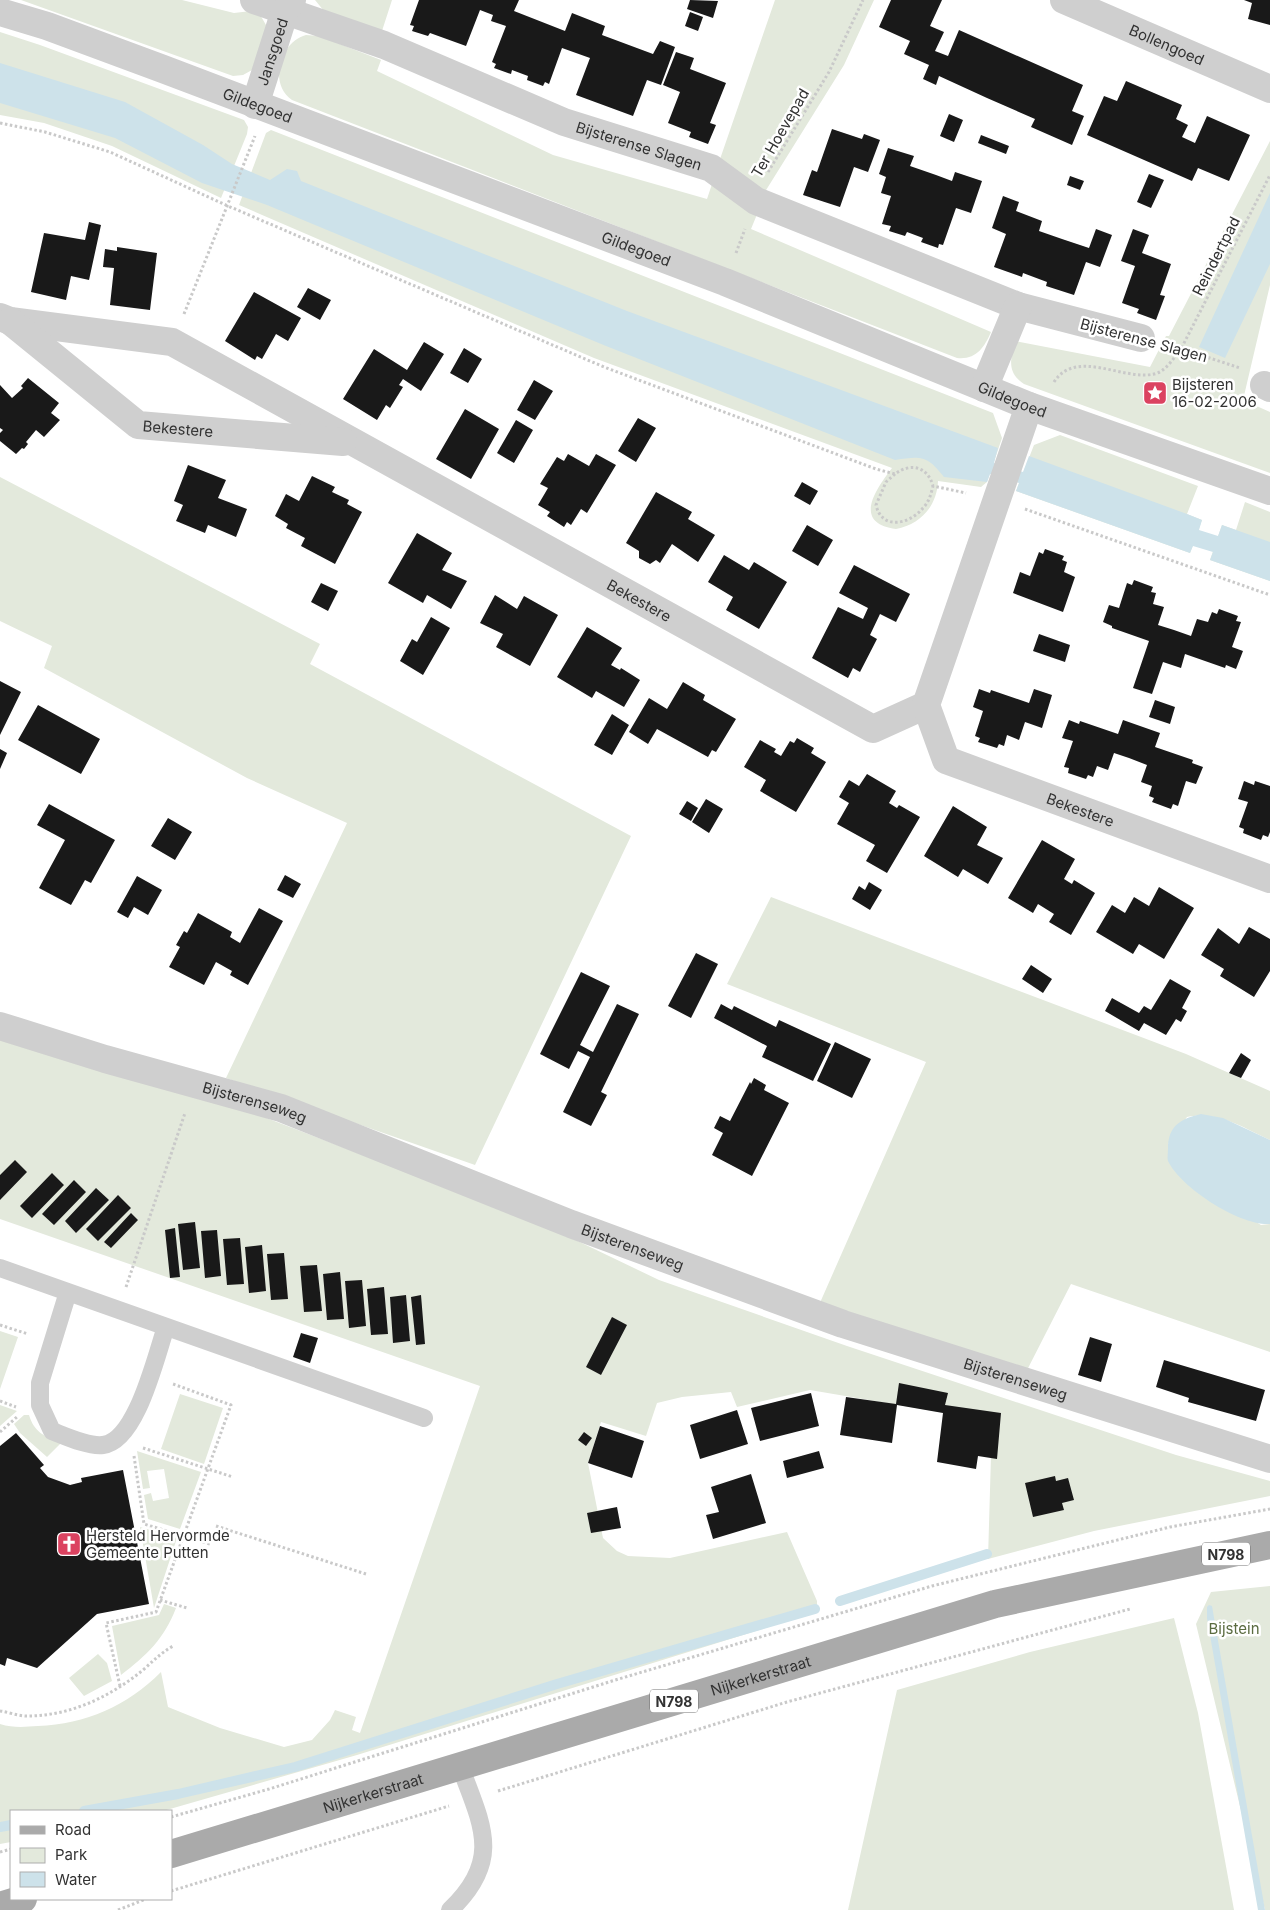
<svg xmlns="http://www.w3.org/2000/svg" width="1270" height="1910" viewBox="0 0 1270 1910" font-family="Inter,sans-serif">
  <style>
    .green { fill: #e3e9dc }
    .water { fill: #cde2ea }
    .lines { fill: none; stroke-linecap: round; stroke-linejoin: round }
    .stream { stroke: #cde2ea; stroke-width: 10 }
    .building { fill: #191919 }
    .path { stroke: #c9c9c9; stroke-width: 3; stroke-dasharray: 2.5 2.5; stroke-linecap: butt }
    .service { stroke: #cfcfcf; stroke-width: 18 }
    .minor { stroke: #cfcfcf; stroke-width: 28 }
    .primary { stroke: #aaa; stroke-width: 28 }
    .labels { text-anchor: middle; dominant-baseline: central; stroke-width: 5; stroke-linejoin: round; paint-order: stroke }
    .shield { fill: #fff; stroke: #707070; stroke-width: 1 }
    .shield-label { font-size: 14px; font-weight: bold; fill: #323232 }
    .street-label { font-size: 15px; fill: #323232; stroke: #fff }
    .poi-label { font-size: 15px; fill: #323232; stroke: #fff; text-anchor: start }
    .park-label { font-size: 15px; fill: #5b6c41; stroke: #fff }
  </style>
  <rect width="100%" height="100%" fill="#fff"/>
  <!-- green -->
  <path class="green" d="M21,0H182L234,13L251,11L259,13L266,25V40L252,70L243,75L233,76Z
    M315,0H392L381,34L324,11Z
    M775,0H874L844,65L763,195L719,162Z
    M0,32L40,45L244,120L248,127L247,134L221,198L112,146L44,123L0,115Z
    M306,35L319,36L381,60L377,71L553,155L707,199L713,181L758,212L751,229L991,332C984,348 976,360 957,358L292,100C268,84 280,42 306,35Z
    M271,130L993,413L1002,438L987,482L981,487L938,481C937,506 921,524 896,529C851,523 877,488 892,468L594,358L239,205L266,133Z
    M1270,141V285L1243,400L1270,412V473L1024,384C1007,373 1010,359 1015,341L1150,367L1166,336H1169Z
    M1060,435L1198,486L1187,514L1202,520L1190,553L1016,491L1034,445Z
    M0,477L320,644L310,664L631,836L475,1165L226,1078L347,823L247,778L44,668L52,646L0,621Z
    M1245,502L1270,512V581L1210,560L1222,525L1236,530Z
    M771,897L1186,1054L1270,1091V1140C1244,1128 1217,1110 1187,1117L1168,1144V1160L1179,1174L1261,1225L1270,1224V1352L1071,1284L1024,1376L819,1305L926,1062L727,984Z
    M0,1037L206,1095L538,1222L659,1280L847,1346L1176,1455L1270,1481V1496L1094,1531L988,1559L992,1421L810,1390L737,1407L731,1392L682,1397L657,1403L646,1436L601,1422L588,1463L603,1538L617,1551L628,1556L670,1558L787,1532L817,1601V1612L357,1755L163,1811H11V1842L0,1844V1724C13,1728 24,1727 38,1726C86,1724 127,1706 161,1672L168,1707L220,1728L284,1747L312,1740L330,1720L335,1710L356,1717L352,1730L360,1733L480,1386L0,1219Z
    M0,1331L18,1337L0,1389Z
    M180,1394L223,1408L204,1464L161,1449Z
    M0,1405L17,1411L0,1426Z
    M24,1415H29C34,1432 45,1437 61,1443L47,1457L20,1433L14,1424Z
    M137,1451L201,1472L180,1529L148,1519L144,1495L151,1493L153,1501L169,1498L164,1469L147,1471L150,1488L143,1489Z
    M140,1527L177,1538L154,1608Z
    M1270,1586V1910H1265L1196,1624L1211,1592Z
    M164,1604L176,1608C164,1639 147,1655 121,1675L112,1626L159,1615Z
    M1174,1618L1198,1713L1234,1910H848L897,1690L1030,1652Z
    M98,1654L107,1663L112,1681L84,1696L69,1678Z"/>
  <!-- water -->
  <path class="water" d="M0,63L125,102L203,145L232,164L270,180L287,169L297,171L301,181L627,311L998,448L994,463L1023,472L1029,456L1187,514L1202,520L1199,530L1218,536L1222,525L1270,542V581L1210,560L1213,552L1193,546L1190,553L1016,491L1019,483L990,474L987,482L944,477C927,455 921,456 895,460L606,346L267,205L202,183L115,138L0,103Z
    M1270,193V264L1225,358L1199,347Z
    M1201,1114L1223,1118L1270,1140V1224C1240,1226 1181,1188 1168,1161C1167,1158 1168,1153 1168,1149C1168,1126 1180,1119 1201,1114Z
    M1209,1605L1212,1606L1265,1910H1258L1207,1618V1607Z"/>
  <g class="lines">
    <!-- stream -->
    <path class="stream" d="M840,1601L987,1554
      M84,1811L178,1794L295,1767L557,1684L815,1609
      M0,1827L11,1825"/>
  </g>
  <!-- building -->
  <path class="building" d="M419,0H519L514,11L565,31L572,13L605,26L602,35L653,54L660,41L675,47L661,85L647,80L633,116L576,95L590,58L562,48L549,84L545,82L543,86L527,80L528,76L512,70L511,74L494,68L496,64L492,62L506,26L491,21L493,15L480,10L466,46L430,33L428,36L412,31L414,26L410,25Z
    M690,0L718,1L713,18L687,9Z
    M891,0H942L930,26L944,32L935,51L948,56L959,30L1083,85L1072,111L1084,116L1072,145L1031,127L1035,119L987,98L939,76L936,85L923,79L929,65L904,54L910,41L879,27Z
    M1270,0V25L1248,19L1252,3L1244,0Z
    M690,12L703,17L698,31L685,26Z
    M676,52L694,58L690,69L726,83L710,123L716,125L708,144L689,137L691,132L668,123L680,92L663,85Z
    M1126,81L1182,105L1176,119L1188,125L1182,137L1195,143L1207,116L1250,135L1229,181L1198,168L1192,181L1087,135L1104,96L1117,101Z
    M949,114L963,120L954,142L940,136Z
    M832,129L862,139L864,134L880,140L868,172L854,167L840,207L803,195L812,170L817,172Z
    M981,135L1009,146L1006,154L978,143Z
    M888,148L914,156L910,166L936,175L952,181L955,172L982,181L971,213L956,208L943,245L939,244L938,248L921,242L923,238L907,232L905,236L889,231L891,226L882,224L891,196L881,193L886,177L879,174Z
    M1149,174L1164,180L1151,208L1137,202Z
    M1070,176L1084,181L1080,190L1067,185Z
    M1003,196L1019,202L1016,211L1042,221L1039,231L1062,239L1089,248L1096,229L1112,235L1100,267L1086,262L1074,295L1046,286L1047,282L1023,273L1022,277L994,267L1006,234L992,228Z
    M89,222L101,225L89,280L71,276L66,300L31,292L44,233L85,240Z
    M1133,229L1149,235L1142,253L1171,264L1160,295L1165,296L1156,320L1137,313L1139,309L1122,303L1135,266L1121,261Z
    M117,247L157,253L150,310L110,305L114,268L103,267L105,249L117,251Z
    M308,288L331,300L320,320L297,307Z
    M254,292L301,318L288,341L276,334L262,359L257,356L255,360L225,341Z
    M424,342L444,354L421,391L403,379L399,385L403,387L390,408L386,405L377,420L343,399L374,349L407,370Z
    M464,348L482,359L468,383L450,373Z
    M28,378L59,403L51,413L60,420L44,437L36,430L26,442L28,444L24,449L22,448L16,454L0,441V433L3,430L0,428V385L12,398L23,388L21,386Z
    M534,380L553,391L535,420L517,410Z
    M465,409L499,429L471,479L436,459Z
    M638,418L656,428L636,462L618,451Z
    M516,420L533,430L514,463L497,453Z
    M568,454L589,466L596,454L616,465L587,513L581,509L571,525L567,522L564,527L547,516L550,512L538,505L548,488L540,484L557,457L564,461Z
    M188,465L226,480L218,498L247,509L236,537L208,525L205,533L176,521L183,505L174,501Z
    M312,476L335,487L332,492L349,500L347,504L362,512L335,564L301,546L305,538L286,528L288,524L275,516L286,494L299,501Z
    M802,482L818,491L810,505L794,496Z
    M656,492L692,512L688,519L715,535L698,562L672,544L660,563L656,560L650,564L639,558V551L626,543Z
    M807,525L833,540L818,566L792,551Z
    M417,533L452,553L442,570L467,581L451,609L427,595L423,603L388,583Z
    M1045,549L1064,556L1062,560L1067,562L1064,572L1075,577L1063,612L1013,593L1020,572L1030,576L1039,552L1043,554Z
    M724,555L749,570L754,562L787,582L759,629L726,610L733,597L708,582Z
    M854,565L910,594L896,622L880,614L870,635L877,639L860,672L853,668L848,678L812,658L838,607L863,619L868,608L839,593Z
    M1134,580L1153,587L1151,592L1156,593L1153,604L1164,607L1158,625L1174,630L1191,636L1197,619L1208,622L1212,612L1217,614L1219,609L1238,616L1236,621L1241,622L1232,647L1243,651L1236,669L1226,665L1225,668L1185,654L1181,668L1163,662L1152,694L1133,688L1149,641L1112,628V626L1103,622L1109,605L1119,608L1127,583L1132,585Z
    M321,583L338,591L328,611L311,602Z
    M495,595L517,609L524,596L558,615L530,666L496,647L503,634L480,623Z
    M431,617L450,628L423,675L400,661L412,639L417,642Z
    M587,627L622,648L611,665L620,670L621,668L640,680L624,707L596,691L592,698L557,677Z
    M1039,634L1070,645L1065,662L1033,651Z
    M0,681L21,692L0,735Z
    M683,682L705,695L703,700L736,719L716,752L712,750L708,757L657,729L648,744L629,732L649,698L667,709Z
    M979,689L990,693L991,690L1029,703L1034,689L1052,695L1042,728L1025,722L1019,740L1007,735L1004,746L999,744L997,748L978,742L980,738L975,736L983,711L973,707Z
    M1155,700L1175,707L1170,724L1149,717Z
    M38,705L100,739L81,774L18,740Z
    M612,714L629,725L612,755L594,745Z
    M1069,720L1079,724L1080,721L1118,734L1123,720L1160,733L1155,747L1193,760L1192,763L1203,767L1196,784L1186,781L1178,806L1173,804L1171,809L1152,802L1154,798L1149,796L1152,786L1141,782L1147,765L1129,758L1114,753L1108,770L1097,766L1093,777L1088,775L1086,779L1068,773L1069,768L1064,767L1073,741L1062,738Z
    M797,738L814,748L811,753L826,762L796,812L760,791L766,780L744,767L760,740L776,749L774,752L781,756L790,741L794,743Z
    M0,749L7,753L0,769Z
    M867,774L896,791L889,803L897,808L899,805L920,817L887,873L866,861L875,845L837,824L849,803L839,797L849,780L859,786Z
    M1244,781L1254,785L1255,781L1270,786V832L1268,837L1263,835L1261,840L1243,833L1244,829L1239,827L1248,802L1238,799Z
    M706,799L723,809L709,833L692,822Z
    M687,801L698,808L691,821L679,814Z
    M49,804L115,840L91,883L85,880L71,905L39,888L65,840L37,825Z
    M953,806L987,827L977,845L1003,858L988,884L963,869L958,877L924,856Z
    M168,818L192,832L175,860L151,846Z
    M1042,840L1075,859L1064,879L1072,884L1074,880L1095,893L1071,935L1049,922L1054,914L1038,904L1033,913L1008,898Z
    M285,875L301,884L293,898L277,890Z
    M137,876L162,890L148,915L134,907L128,918L117,912Z
    M869,882L882,890L870,910L852,899L859,886L865,890Z
    M1159,887L1194,908L1164,959L1139,944L1133,954L1096,932L1112,905L1125,913L1134,897L1149,906Z
    M259,908L283,921L248,985L230,975L232,971L216,962L204,985L169,967L180,947L176,945L184,931L187,933L198,913L232,932L230,937L240,943Z
    M1249,927L1270,939V971L1254,997L1220,976L1224,969L1201,955L1218,928L1239,944Z
    M696,953L718,964L691,1018L668,1006Z
    M1031,965L1052,979L1043,993L1022,979Z
    M581,972L610,986L580,1045L593,1052L617,1004L639,1014L601,1092L607,1095L591,1126L563,1112L590,1057L578,1051L569,1069L540,1054Z
    M1170,979L1191,991L1182,1008L1187,1011L1181,1022L1176,1019L1166,1035L1144,1023L1139,1031L1105,1011L1112,998L1139,1013L1144,1006L1151,1010Z
    M721,1004L732,1010L734,1006L776,1027L779,1020L831,1044L813,1081L762,1057L767,1046L714,1018Z
    M835,1042L871,1059L852,1098L817,1081Z
    M1241,1053L1251,1060L1241,1078L1229,1073Z
    M754,1078L766,1085L764,1090L789,1103L752,1176L712,1155L723,1133L714,1128L720,1116L730,1121L750,1082L751,1084Z
    M15,1160L27,1172L0,1200V1175Z
    M52,1173L64,1185L32,1218L20,1206Z
    M74,1180L86,1192L54,1225L42,1214Z
    M96,1188L109,1200L76,1233L65,1221Z
    M118,1195L131,1208L98,1241L86,1229Z
    M131,1213L138,1220L111,1248L104,1242Z
    M195,1222L200,1268L183,1270L178,1224Z
    M175,1228L180,1277L170,1278L165,1230Z
    M217,1230L221,1276L205,1278L201,1231Z
    M240,1238L244,1284L227,1285L223,1239Z
    M262,1245L266,1291L249,1293L245,1247Z
    M284,1253L288,1299L271,1300L267,1254Z
    M317,1265L322,1311L304,1312L300,1266Z
    M340,1272L344,1319L327,1320L323,1274Z
    M362,1280L366,1326L349,1328L345,1281Z
    M384,1287L388,1334L371,1335L367,1289Z
    M406,1295L410,1341L393,1343L390,1297Z
    M421,1295L425,1344L416,1345L411,1297Z
    M612,1317L627,1325L601,1375L586,1367Z
    M301,1333L318,1338L310,1363L293,1357Z
    M1090,1337L1112,1344L1101,1382L1078,1375Z
    M1164,1360L1265,1390L1256,1421L1188,1402L1189,1398L1156,1387Z
    M899,1383L948,1393L945,1405L1001,1413L997,1459L978,1456L976,1469L937,1462L943,1413L897,1405L892,1443L840,1435L846,1397L896,1404Z
    M811,1393L819,1426L760,1441L751,1408Z
    M737,1410L748,1444L700,1459L690,1425Z
    M600,1426L644,1441L632,1478L588,1463Z
    M584,1432L592,1438L586,1446L578,1440Z
    M16,1433L44,1465L40,1468L48,1477L70,1485L82,1482L81,1478L123,1470L149,1604L97,1614L37,1668L7,1658L5,1666L0,1664V1446Z
    M819,1451L824,1468L787,1478L783,1461Z
    M751,1474L766,1523L713,1539L706,1515L719,1512L711,1487Z
    M1055,1476L1056,1481L1068,1478L1074,1500L1062,1503L1064,1510L1033,1517L1025,1483Z
    M617,1507L621,1528L591,1533L587,1513Z"/>
  <g class="lines">
    <!-- path -->
    <path class="path" d="M0,123L45,132L110,152L228,206L604,367L876,469L895,474C911,462 928,467 933,486L966,493
      M768,172L829,72L863,0
      M736,253L745,229
      M184,314L255,136
      M1170,345L1240,368
      M1054,382C1076,348 1123,381 1154,374C1166,372 1175,356 1182,347L1270,175
      M895,474L886,482L876,505C882,531 910,524 923,508C929,502 931,494 933,486
      M1025,509L1270,595
      M126,1287L185,1113
      M0,1325L28,1334
      M0,1401L16,1407
      M0,1432L18,1416
      M143,1448L233,1477
      M134,1456L144,1524L210,1544
      M216,1526L366,1574
      M160,1600L187,1608
      M120,1686L106,1623L156,1612L231,1405L173,1384
      M0,1711C8,1712 18,1716 27,1716C70,1716 110,1697 143,1670C153,1661 161,1653 173,1646
      M498,1791L787,1702L1130,1609
      M171,1817L269,1789L612,1681L932,1586L1170,1527L1270,1509
      M0,1852L11,1849
      M171,1891L449,1806
      M118,1910L146,1899"/>
    <!-- service -->
    <path class="service" d="M0,1268L424,1418
      M68,1292L40,1383V1405L52,1431C65,1436 89,1447 103,1445C137,1441 156,1355 166,1327
      M450,1910C503,1860 482,1825 460,1766"/>
    <!-- minor -->
    <g class="minor">
      <path id="s1" d="M254,0L384,45L564,122L711,168L756,201L1018,306L1141,338"/>
      <path id="s2" d="M1064,0L1270,89"/>
      <path id="s3" d="M0,12L47,26L163,69L725,282L1029,406L1270,491"/>
      <path id="s4" d="M255,105L285,11L292,0"/>
      <path id="s5" d="M0,317L10,321L172,342L873,729L926,705"/>
      <path id="s6" d="M10,321L138,425L343,442"/>
      <path d="M1264,385L1270,388"/>
      <path d="M984,388L1018,306"/>
      <path id="s7" d="M1029,406L926,705L946,760L1270,879"/>
      <path id="s8" d="M0,1026L105,1059L281,1108L571,1224L843,1324L1270,1459"/>
    </g>
    <!-- primary -->
    <g class="primary">
      <path id="s9" d="M171,1854L995,1604L1270,1545"/>
      <path d="M0,1906L23,1899"/>
    </g>
  </g>
  <!-- icons -->
  <defs>
    <symbol id="sight-square" viewBox="-11 -11 22 22"><rect x="-9" y="-9" width="18" height="18" rx="4" fill="#db4260" stroke="#fff"/><path d="M0-6L1.8-2.2L6-1.7L2.9 1.2L3.7 5.4L0 3.3L-3.7 5.4L-2.9 1.2L-6-1.7L-1.8-2.2Z" fill="#fff"/></symbol>
    <symbol id="church-square" viewBox="-11 -11 22 22"><rect x="-9" y="-9" width="18" height="18" rx="4" fill="#db4260" stroke="#fff"/><path d="M-1.2-6h2.4v3.5h3.3v2.4h-3.3V6h-2.4V-.1h-3.3v-2.4h3.3Z" fill="#fff"/></symbol>
  </defs>
  <g fill-rule="evenodd">
    <use href="#sight-square" x="1141" y="379" width="28" height="28"/>
    <use href="#church-square" x="55" y="1530" width="28" height="28"/>
  </g>
  <g class="labels">
    <!-- shield labels -->
    <g class="shield">
      <rect x="1202" y="1542.5" width="48" height="23" rx="4"/>
      <rect x="650" y="1689.5" width="48" height="23" rx="4"/>
    </g>
    <g class="shield-label">
      <text x="1226" y="1554">N798</text>
      <text x="674" y="1701">N798</text>
    </g>
    <!-- street labels -->
    <g class="street-label">
      <text stroke="none"><textPath href="#s2" startOffset="112">Bollengoed</textPath></text>
      <text stroke="none"><textPath href="#s4" startOffset="56">Jansgoed</textPath></text>
      <text stroke="none"><textPath href="#s3" startOffset="274">Gildegoed</textPath></text>
      <text transform="translate(780 133) rotate(-60)">Ter Hoevepad</text>
      <text stroke="none"><textPath href="#s1" startOffset="412">Bijsterense Slagen</textPath></text>
      <text stroke="none"><textPath href="#s3" startOffset="679">Gildegoed</textPath></text>
      <text transform="translate(1216 256) rotate(-63)">Reindertpad</text>
      <text transform="translate(1144 340) rotate(15)">Bijsterense Slagen</text>
      <text stroke="none"><textPath href="#s3" startOffset="1084">Gildegoed</textPath></text>
      <text stroke="none"><textPath href="#s6" startOffset="205">Bekestere</textPath></text>
      <text stroke="none"><textPath href="#s5" startOffset="708">Bekestere</textPath></text>
      <text stroke="none"><textPath href="#s7" startOffset="518">Bekestere</textPath></text>
      <text stroke="none"><textPath href="#s8" startOffset="266">Bijsterenseweg</textPath></text>
      <text stroke="none"><textPath href="#s8" startOffset="671">Bijsterenseweg</textPath></text>
      <text stroke="none"><textPath href="#s8" startOffset="1076">Bijsterenseweg</textPath></text>
      <text stroke="none"><textPath href="#s9" startOffset="616">Nijkerkerstraat</textPath></text>
      <text stroke="none"><textPath href="#s9" startOffset="211">Nijkerkerstraat</textPath></text>
    </g>
    <!-- poi labels -->
    <g class="poi-label">
      <text x="1172" y="384">Bijsteren<tspan x="1172" dy="17">16-02-2006</tspan></text>
      <text x="86" y="1535">Hersteld Hervormde<tspan x="86" dy="17">Gemeente Putten</tspan></text>
    </g>
    <!-- park labels -->
    <g class="park-label">
      <text x="1234" y="1628">Bijstein</text>
    </g>
  </g>
  <!-- legend -->
  <rect x="10" y="1810" width="162" height="90" fill="#ffffff" stroke="#adadad"/>
  <rect x="20" y="1826" width="25" height="8" fill="#aaaaaa" stroke="#adadad"/>
  <text x="55" y="1835" font-size="15" fill="#323232">Road</text>
  <rect x="20" y="1848" width="25" height="15" fill="#e3e9dc" stroke="#adadad"/>
  <text x="55" y="1860" font-size="15" fill="#323232">Park</text>
  <rect x="20" y="1872" width="25" height="15" fill="#cde2ea" stroke="#adadad"/>
  <text x="55" y="1885" font-size="15" fill="#323232">Water</text>
</svg>
